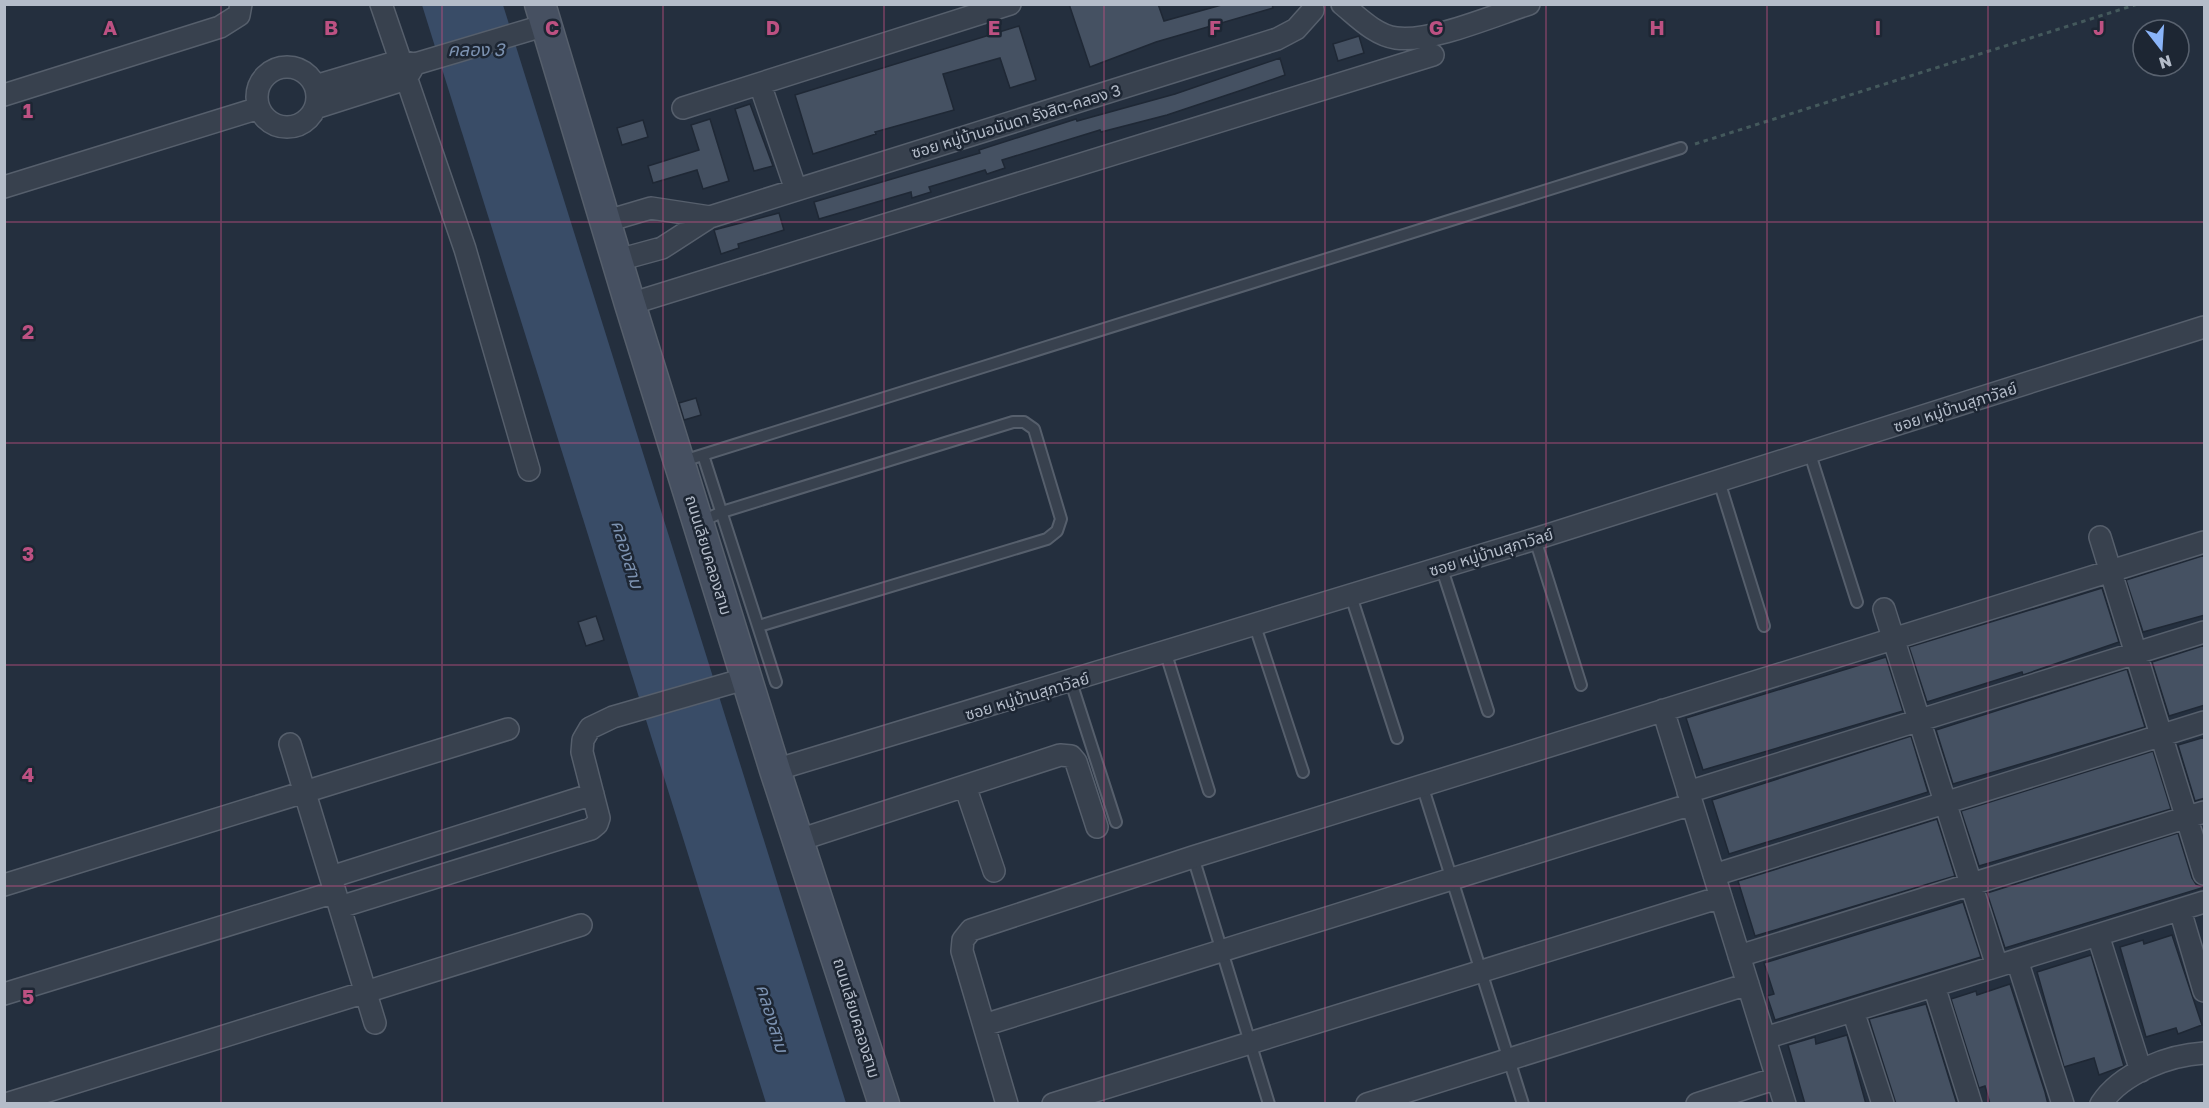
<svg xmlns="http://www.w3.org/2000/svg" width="2209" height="1108" viewBox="0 0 2209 1108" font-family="'Golos Text','Noto Sans Thai',sans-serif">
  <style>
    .water { fill: #394c67 }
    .building { fill: #455162; stroke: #1f2835; stroke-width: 1.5 }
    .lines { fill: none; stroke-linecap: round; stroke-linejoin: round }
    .lane-casing { stroke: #565f6c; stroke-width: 14 }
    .street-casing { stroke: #565f6c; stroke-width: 24 }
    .secondary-casing { stroke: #565f6c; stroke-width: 33 }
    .path { stroke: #44595c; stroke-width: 3; stroke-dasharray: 4.5 4.5; stroke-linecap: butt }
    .lane { stroke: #38414e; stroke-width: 10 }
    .street { stroke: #38414e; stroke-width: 21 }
    .secondary { stroke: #465061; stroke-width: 30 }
    .grid { fill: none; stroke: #bd5182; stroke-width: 1.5; stroke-opacity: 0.55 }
    .labels { text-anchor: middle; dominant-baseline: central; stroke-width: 5; stroke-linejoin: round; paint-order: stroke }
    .street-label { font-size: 16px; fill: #b4bcc9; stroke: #1d2633 }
    .water-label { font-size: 18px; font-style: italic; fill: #7c92b1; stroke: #1d2633 }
    .grid-label { font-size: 20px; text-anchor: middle; font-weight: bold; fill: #bd5182; stroke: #1d2633; stroke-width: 5; stroke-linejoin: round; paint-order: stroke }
  </style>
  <rect width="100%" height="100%" fill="#242f3e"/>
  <!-- water -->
  <path class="water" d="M422,5H503L846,1103H766Z"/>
  <!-- building -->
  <path class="building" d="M1069,4H1158L1164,21L1225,4H1272L1273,8L1156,42L1090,67Z
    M1019,26L1036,80L1010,88L1000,58L943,74L954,110L875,132L876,134L813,154L795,95Z
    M1359,36L1364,53L1338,61L1333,44Z
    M1280,58L1285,75L1245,89L1167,115L1101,132L1100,130L1002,160L1005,168L987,174L985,170L929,187L931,192L912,198L911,192L819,219L814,202L980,153L979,150L1076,119L1077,121L1175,94Z
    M750,104L773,166L754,171L735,109Z
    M710,119L729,181L703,189L697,170L653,183L648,166L699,150L691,125Z
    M643,120L648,137L622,145L617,128Z
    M779,213L784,230L738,244L739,248L721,254L714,230Z
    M696,398L701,415L684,420L679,403Z
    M2205,555V615L2143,632L2126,580Z
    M2102,588L2119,642L2023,675L2022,672L1927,702L1909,647Z
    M596,616L604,640L586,646L578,622Z
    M2205,645V705L2169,716L2152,662Z
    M1886,657L1903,711L1703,770L1686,718Z
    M2127,669L2145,727L1953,784L1936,730Z
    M1911,736L1928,792L1729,854L1712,800Z
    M2205,737V798L2195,801L2178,745Z
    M2153,751L2171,809L1979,866L1961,811Z
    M1937,819L1955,876L1755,936L1738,881Z
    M2178,833L2192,878L2196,884L2205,887L2005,948L1987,893Z
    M1963,902L1981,957L1775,1020L1767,996L1774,994L1764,963Z
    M2172,935L2202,1025L2178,1034L2176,1028L2146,1037L2120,947L2143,940L2144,944Z
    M2091,955L2124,1066L2099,1075L2094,1058L2064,1067L2037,972Z
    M2010,984L2045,1092L2048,1104H1990L1985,1086L1979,1088L1951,999L1976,991L1977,995Z
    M1926,1004L1957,1104H1896L1869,1019Z
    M1847,1035L1866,1104H1805L1788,1045L1815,1037L1816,1044Z"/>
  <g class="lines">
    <defs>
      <path id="lane" d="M1810,454L1857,602
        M703,455L776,682
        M680,462L1681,148
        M1719,481L1764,626
        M700,522L722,512L1013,422H1024L1034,429L1061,519L1057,531L1047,539L759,626
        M1535,539L1581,685
        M1441,566L1488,711
        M1351,596L1397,738
        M1255,626L1303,772
        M1166,654L1209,791
        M1071,682L1116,822
        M1422,785L1523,1104
        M1193,857L1269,1104"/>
      <path id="street" d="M381,4L465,249L529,470
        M1342,4C1358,17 1375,35 1396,38C1430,43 1495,15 1529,4
        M257 97a30 30 0 1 1 60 0a30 30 0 1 1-60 0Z
        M760,84L796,190
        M315,86L399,61L415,64L546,25
        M4,95L220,27L239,15L241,4
        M315,108L406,79L413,67
        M683,108L1010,4
        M4,187L259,108
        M607,221L651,208L710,217
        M618,260L662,248L710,217L1277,39L1296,29L1313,10
        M630,304L1433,55
        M2100,537L2204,874
        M1884,609L1997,966
        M1663,710L1785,1104
        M290,744L375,1023
        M775,770L1535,539L2204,327
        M965,786L994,871
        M1688,792L2204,632
        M799,840L1060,755L1071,756L1076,762L1097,827
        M1714,875L2204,722
        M331,877L593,794
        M4,885L508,729
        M340,907L591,829L597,824L599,818L582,752L583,740L590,728L613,717L748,678
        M2180,910L2204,991
        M2098,935L2141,1071
        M1739,956L2204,812
        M2017,960L2063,1104
        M1934,986L1971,1104
        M4,994L335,892
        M1853,1011L1883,1104
        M984,1025L1692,804
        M1765,1038L2204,902
        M6,1104L581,925
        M1007,1104L962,951L963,940L971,930L1193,857L2204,542
        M1053,1104L1721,897
        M1367,1104L1748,984
        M1697,1104L1777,1078
        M2101,1104C2121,1073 2169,1055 2204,1053"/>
      <path id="secondary" d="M540,4L630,304L775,770L884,1104"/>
    </defs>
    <!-- lane casing -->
    <use href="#lane" class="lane-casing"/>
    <!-- street casing -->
    <use href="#street" class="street-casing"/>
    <!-- secondary casing -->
    <use href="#secondary" class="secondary-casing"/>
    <!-- path -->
    <path class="path" d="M1695,144L2138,4"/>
    <!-- lane -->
    <use href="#lane" class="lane"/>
    <!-- street -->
    <use href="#street" class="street"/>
    <!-- secondary -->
    <use href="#secondary" class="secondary"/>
  </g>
  <!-- grid -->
  <path class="grid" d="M221,4V1104M442,4V1104M663,4V1104M884,4V1104M1104,4V1104M1325,4V1104M1546,4V1104M1767,4V1104M1988,4V1104M4,222H2204M4,443H2204M4,665H2204M4,886H2204"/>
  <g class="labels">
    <!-- street labels -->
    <g class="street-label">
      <text transform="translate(1016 121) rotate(-17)">ซอย หมู่บ้านอนันดา รังสิต-คลอง 3</text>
      <text transform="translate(1955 407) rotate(-18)">ซอย หมู่บ้านสุภาวัลย์</text>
      <text transform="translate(1491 552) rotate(-17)">ซอย หมู่บ้านสุภาวัลย์</text>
      <text transform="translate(709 555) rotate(73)">ถนนเลียบคลองสาม</text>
      <text transform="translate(1027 696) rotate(-17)">ซอย หมู่บ้านสุภาวัลย์</text>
      <text transform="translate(857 1018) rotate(73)">ถนนเลียบคลองสาม</text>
    </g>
    <!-- water labels -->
    <g class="water-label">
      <text x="476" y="49">คลอง 3</text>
      <text transform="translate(628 554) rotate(73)">คลองสาม</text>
      <text transform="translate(773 1018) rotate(73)">คลองสาม</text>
    </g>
  </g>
  <g class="grid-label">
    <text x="110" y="35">A</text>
    <text x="331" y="35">B</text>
    <text x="552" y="35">C</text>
    <text x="773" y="35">D</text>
    <text x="994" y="35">E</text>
    <text x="1215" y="35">F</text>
    <text x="1436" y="35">G</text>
    <text x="1657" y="35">H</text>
    <text x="1878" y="35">I</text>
    <text x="2099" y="35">J</text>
    <text x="28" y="118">1</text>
    <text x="28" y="339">2</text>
    <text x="28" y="561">3</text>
    <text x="28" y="782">4</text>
    <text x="28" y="1004">5</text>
  </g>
  <!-- border -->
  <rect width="2209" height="1108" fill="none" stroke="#b4bcc9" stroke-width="12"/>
  <!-- north arrow -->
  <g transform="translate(2161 48) rotate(163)"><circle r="28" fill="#1d2633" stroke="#59626f" stroke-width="1.5"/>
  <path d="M0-4.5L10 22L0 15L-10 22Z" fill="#8ab4f8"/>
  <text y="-9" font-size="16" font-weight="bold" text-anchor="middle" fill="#b4bcc9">N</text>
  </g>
</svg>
